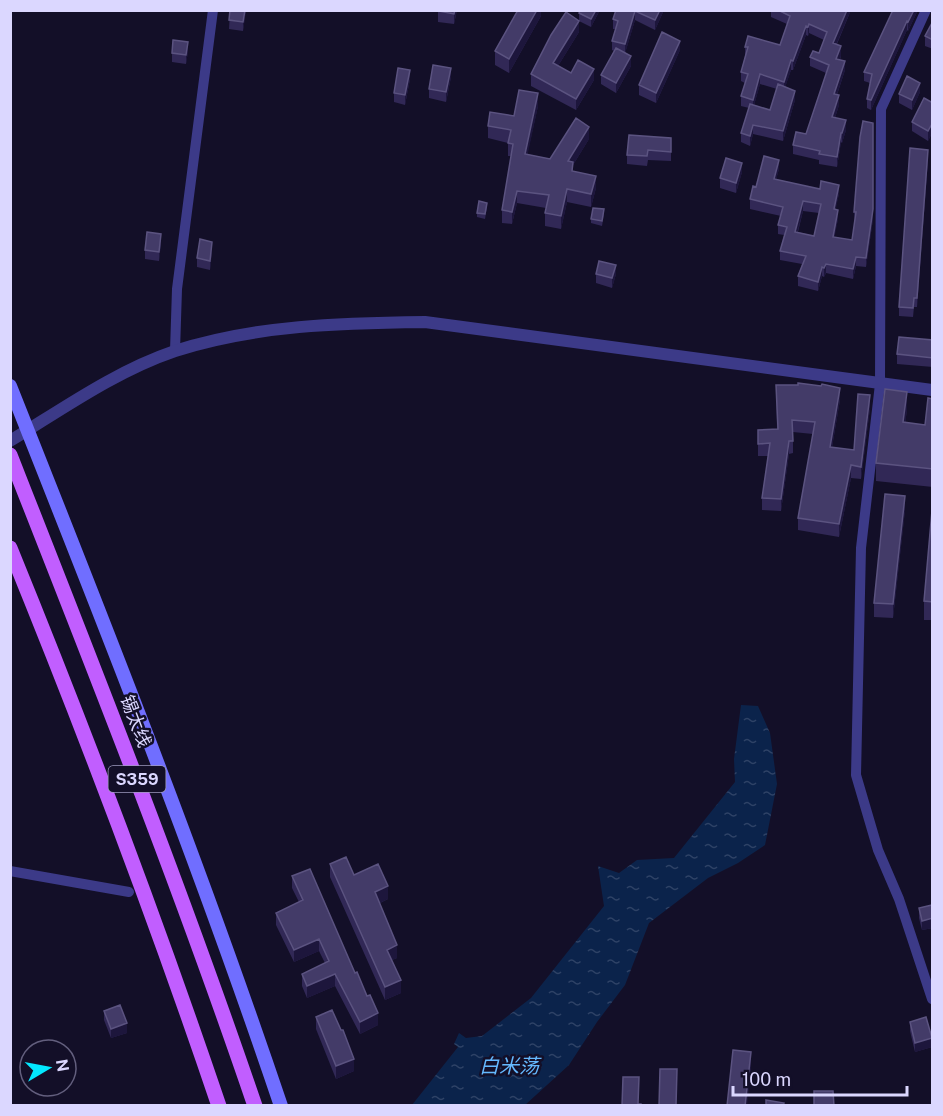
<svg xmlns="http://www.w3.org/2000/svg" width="943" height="1116" viewBox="0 0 943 1116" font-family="'Public Sans','Noto Sans SC',sans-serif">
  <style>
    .water { fill: url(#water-ripples) }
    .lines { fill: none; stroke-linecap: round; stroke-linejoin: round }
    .minor { stroke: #3c3a88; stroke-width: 10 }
    .tertiary { stroke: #3c3a88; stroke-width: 12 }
    .secondary { stroke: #706eff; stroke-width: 14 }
    .primary { stroke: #c15eff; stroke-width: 15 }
    .wall { fill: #312856; fill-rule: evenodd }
    .shaded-wall { fill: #1d163c }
    .building { fill: #433b68; stroke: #5b5380; stroke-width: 1.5; fill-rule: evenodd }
    .labels { text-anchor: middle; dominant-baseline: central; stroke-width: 5; stroke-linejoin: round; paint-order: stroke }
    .shield { fill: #130f28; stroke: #9f9bbe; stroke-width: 1.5 }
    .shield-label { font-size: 16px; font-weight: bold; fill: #dbd7ff }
    .street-label { font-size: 18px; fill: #dbd7ff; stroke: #130f28 }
    .water-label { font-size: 20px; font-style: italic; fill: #65b9ff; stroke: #130f28 }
  </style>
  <defs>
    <pattern id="water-ripples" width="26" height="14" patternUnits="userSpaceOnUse" patternTransform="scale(1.5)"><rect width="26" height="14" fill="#0b234b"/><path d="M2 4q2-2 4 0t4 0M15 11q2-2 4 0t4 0" fill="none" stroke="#2e4266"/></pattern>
  </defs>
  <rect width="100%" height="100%" fill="#130f28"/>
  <!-- water -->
  <path class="water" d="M741,705L758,706L770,733L777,784L765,845L738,863L708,878L649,923L625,985L597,1022L569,1065L525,1105H412L458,1047L454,1044L459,1033L466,1038L482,1036L531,998L604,906L598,866L619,873L637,860L674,858L735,782L734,759Z"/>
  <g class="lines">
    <!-- minor -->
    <path class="minor" d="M926,10L881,109L880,384L861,548L856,775L878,850L899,899L932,999
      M175,351L177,289L213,10
      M10,871L129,892"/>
    <!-- tertiary -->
    <path class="tertiary" d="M10,441C64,408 116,371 175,351C256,325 341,323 425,322L932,390"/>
    <!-- secondary -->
    <path class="secondary" d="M10,386C105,625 199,863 281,1106"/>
    <!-- primary -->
    <path class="primary" d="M10,455C95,671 180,886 255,1106
      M10,548C85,732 155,917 219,1106"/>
  </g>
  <!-- wall -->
  <path class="wall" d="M230,10H246L243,31L229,29Z
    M438,10H457L454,24L438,22Z
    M541,10V16L509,73L495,65V51Z
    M600,10L591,27L579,21V32L558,66L571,73L594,80L576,110L531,86V74L579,20V13Z
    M616,10H664L655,30L635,20L625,53L631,66L616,93L601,84V75L614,51L612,50V41L616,29H613V19Z
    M771,10H851L837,44L841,56L840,60L845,70L837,95L839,105L835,118L846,130L842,143L841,142L837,167L819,164V160L793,154V145L806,134L826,73L810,66V57L819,53L824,40L809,33L808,36L806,35L793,70H791L785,87L795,100L783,141L753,134L750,146L741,142V133L749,108L741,106V96L745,83L741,81V72L745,56V47L780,45L787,24L771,17ZM760,84L777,89L770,110L754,105Z
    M893,10H918L908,31L907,30L871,110L867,108V99L870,83L864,81V72Z
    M933,21V49L925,46V36Z
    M680,50L656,103L639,95V85Z
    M188,51L186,64L172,62V53Z
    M451,77L446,102L429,98V89Z
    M410,79L405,105L394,102V93Z
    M920,92L912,110L899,103V94Z
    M933,103V131L928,141L912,131V122Z
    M538,106L527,155L550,159L589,139L573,165V171L596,188L591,207L567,202L561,229L545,226V213L546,208L517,203L512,224L502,223V210L511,156H508V143L488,138V126L514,116Z
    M671,138V161L648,160L647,166L627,164V155Z
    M928,159L917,307H914L913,317L899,316V307Z
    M779,169L776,179L839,194L835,209L838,219L834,237L852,240L855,222L854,212L873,219L866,267L856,266L853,279L826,273L824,277L822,276L818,291L798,286V276L802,264L780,260V251L784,235L778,234V225L781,216L750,209V199L756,187ZM803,211L819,213L814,236L798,232Z
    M742,172L736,193L720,188V178Z
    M487,207L485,219L477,217V213Z
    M604,214L602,226L591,223V219Z
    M161,243L159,261L145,259V250Z
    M212,251L210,270L197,267V258Z
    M596,274H616L612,288L596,283Z
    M933,340V367L897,364V354Z
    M776,385L840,400L832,447L854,450L870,408L861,479L851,478L839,537L798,530V518L813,434L793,432V453L789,454L781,511L762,510V498L768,456H758V430L777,429Z
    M933,399V487L876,481V463L907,410L905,423L925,425Z
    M933,499V620H924V601Z
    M905,510L893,618L874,617V603Z
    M330,864L354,875L388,899L380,903L397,958L392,960L401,993L385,1000L330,877Z
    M292,876L378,1025L360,1034L335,986L307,998L302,986V974L325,963L319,951L294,962L276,925V913L299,902L292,888Z
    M932,905L933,928L922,930L919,918V908Z
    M104,1011L127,1033L111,1038L104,1020Z
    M316,1017L354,1071L336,1079L316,1029Z
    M910,1022L932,1047L915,1052L910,1031Z"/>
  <!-- shaded-wall -->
  <path class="shaded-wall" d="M245,10H246L243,31V22Z
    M455,10H457L454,24V14Z
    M537,10H541V16L509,73V59Z
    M596,10H600L591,27V19Z
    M660,10H664L655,30V20Z
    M847,10H851L833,52V43Z
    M914,10H918L908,31V22Z
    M635,11V20L625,54V44Z
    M579,21V32L553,74V63Z
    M907,21V30L871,110V100Z
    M809,24V33L808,36V27Z
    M806,26V35L793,70V61Z
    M680,41V50L656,103V93Z
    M188,42V51L186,64V55Z
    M841,46V56L836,68V59Z
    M631,56V66L616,93V83Z
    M791,60V70L784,91V82Z
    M845,61V70L834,103V94Z
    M451,68V77L446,102V92Z
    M594,69V80L576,110V99Z
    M410,70V79L405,105V95Z
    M760,74V84L753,109V100Z
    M920,83V92L912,110V100Z
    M795,91V100L783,141V131Z
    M538,93V106L525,167V154Z
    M839,95V105L832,127V117Z
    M846,120V130L842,143V133Z
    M933,122V131L928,141V131Z
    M753,125V134L750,146V136Z
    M589,127V139L573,165V175L568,161Z
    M873,132V219L866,267V258Z
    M841,133V142L837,167V157Z
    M928,150V159L917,307V298Z
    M779,160V169L774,188V179Z
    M742,163V172L736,193V183Z
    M596,176V188L591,207V194Z
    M839,185V194L834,218V209Z
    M567,189V202L561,229V216Z
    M517,191V203L512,224V212Z
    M803,201V211L795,241V232Z
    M838,210V219L833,246V237Z
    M161,234V243L159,261V252Z
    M212,242V251L210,270V261Z
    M856,257V266L853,279V269Z
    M826,264V273L824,277V268Z
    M616,265V274L612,288V278Z
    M822,267V276L818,291V282Z
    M840,388V400L830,459V447Z
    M907,392V410L903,441V422Z
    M870,395V408L861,479V467Z
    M789,441V454L781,511V499Z
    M851,465V478L839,537V524Z
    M905,496V510L893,618V604Z
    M388,886V899L375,905V892Z
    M933,918V928L922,930V921Z
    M319,939V951L294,962V950Z
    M397,945V958L387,962V950Z
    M335,974V986L307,998V986Z
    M401,980V993L385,1000V987Z
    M378,1013V1025L360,1034V1022Z
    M127,1023V1033L111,1038V1029Z
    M932,1038V1047L915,1052V1043Z
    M751,1052V1070L747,1106H745Z
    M354,1059V1071L336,1079V1066Z"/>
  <!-- building -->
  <path class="building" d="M230,10H245L243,22L229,20Z
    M438,10H455L454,14L438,11Z
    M518,10H537L509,59L495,51Z
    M580,10H596L591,19L579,13Z
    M616,10H660L655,20L635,11L625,44L612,41L618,21L613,19Z
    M778,10H847L833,43L841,46L836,59L845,61L834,94L839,95L832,117L846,120L842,133H841L837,157L819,154L820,151L793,145L796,132L806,134L829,65L810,57L813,51L819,53L827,32L809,24L808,27L806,26L793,61L791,60L784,82L760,74L753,100L741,96L748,74L741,72L748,47H745L748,36L780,45L790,16Z
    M893,10H914L908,22L907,21L871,100L867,99L872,74L864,72Z
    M566,12L579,21L553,63L571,73L578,60L594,69L576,99L531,74L551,35Z
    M933,21V40L925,36Z
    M662,32L680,41L656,93L639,85Z
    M173,40L188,42L186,55L172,53Z
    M616,48L631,56L616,83L601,75Z
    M433,65L451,68L446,92L429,89Z
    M398,68L410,70L405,95L394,93Z
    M907,76L920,83L912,100L899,94Z
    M778,84L795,91L783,131L753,125L750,136L741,133L750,104L770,110Z
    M519,90L538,93L525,154L550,159L576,118L589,127L568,161L573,162L572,171L596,176L591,194L567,189L561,216L545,213L549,195L517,191L512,212L502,210L513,144L508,143L511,130L488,126L490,112L514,116Z
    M924,98L933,103V122L928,131L912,122Z
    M863,121L873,123V209L866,258L856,257L853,269L826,264L824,268L822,267L818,282L798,276L806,256L780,251L787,227L778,225L783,207L750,199L753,186L756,187L764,156L779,160L774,179L820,189L821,181L839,185L834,209L838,210L833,237L852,240L856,212H854L860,137ZM803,201L821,204L814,236L795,232Z
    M629,135L671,138V152L648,150L647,156L627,155Z
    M910,148L928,150L917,298H914L913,308L899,307Z
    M726,158L742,163L736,183L720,178Z
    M479,201L487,203L485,214L477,213Z
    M593,208L604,209L602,221L591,219Z
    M147,232L161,234L159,252L145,250Z
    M200,239L212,242L210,261L197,258Z
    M599,261L616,265L612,278L596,274Z
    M899,337L933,340V358L897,354Z
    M798,383L821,386L822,384L840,388L830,447L854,450L858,394L870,395L861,467L851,465L839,524L798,518L815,422L792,420L793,441H789L781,499L762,498L770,443L758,444V430L778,429L776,385H798Z
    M885,389L907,392L903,422L925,425L928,398L933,399V469L876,463Z
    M885,494L905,496L893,604L874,603Z
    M933,499V602L924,601Z
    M346,857L354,875L378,864L388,886L375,892L397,945L387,950L401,980L385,987L330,864Z
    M310,869L355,973L357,972L367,996L370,995L378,1013L360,1022L335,974L307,986L302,974L329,961L319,939L294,950L276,913L303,900L292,876Z
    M932,905L933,918L922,921L919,908Z
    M120,1005L127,1023L111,1029L104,1011Z
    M332,1010L341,1030H343L354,1059L336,1066L316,1017Z
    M926,1017L932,1038L915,1043L910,1022Z
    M733,1050L751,1052L745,1106H727Z
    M660,1069H677L676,1106H659Z
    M623,1077H639L638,1104H641V1106H622Z
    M814,1091H833L834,1106H814Z
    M766,1100L784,1103L783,1106H766Z"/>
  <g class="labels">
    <!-- shield labels -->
    <rect class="shield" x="108.5" y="766" width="57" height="26" rx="4.5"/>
    <g class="shield-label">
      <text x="137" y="779">S359</text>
    </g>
    <!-- street labels -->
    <g class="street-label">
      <text transform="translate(136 721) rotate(69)">锡太线</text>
    </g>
    <!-- water labels -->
    <g class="water-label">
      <text x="509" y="1066">白米荡</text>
    </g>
  </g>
  <!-- border -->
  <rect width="943" height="1116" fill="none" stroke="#dbd7ff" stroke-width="24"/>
  <!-- north arrow -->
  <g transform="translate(48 1068) rotate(80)"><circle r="28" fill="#130f28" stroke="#635f7e" stroke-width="1.5"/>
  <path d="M0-4.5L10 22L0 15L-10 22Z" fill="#03e8ff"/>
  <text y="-9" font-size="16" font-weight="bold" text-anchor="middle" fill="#dbd7ff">N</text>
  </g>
  <!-- scale -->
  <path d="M733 1086v9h174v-9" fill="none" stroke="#dbd7ff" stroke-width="3"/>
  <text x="742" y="1086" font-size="18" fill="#dbd7ff" stroke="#130f28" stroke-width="4.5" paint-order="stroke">100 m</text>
</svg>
